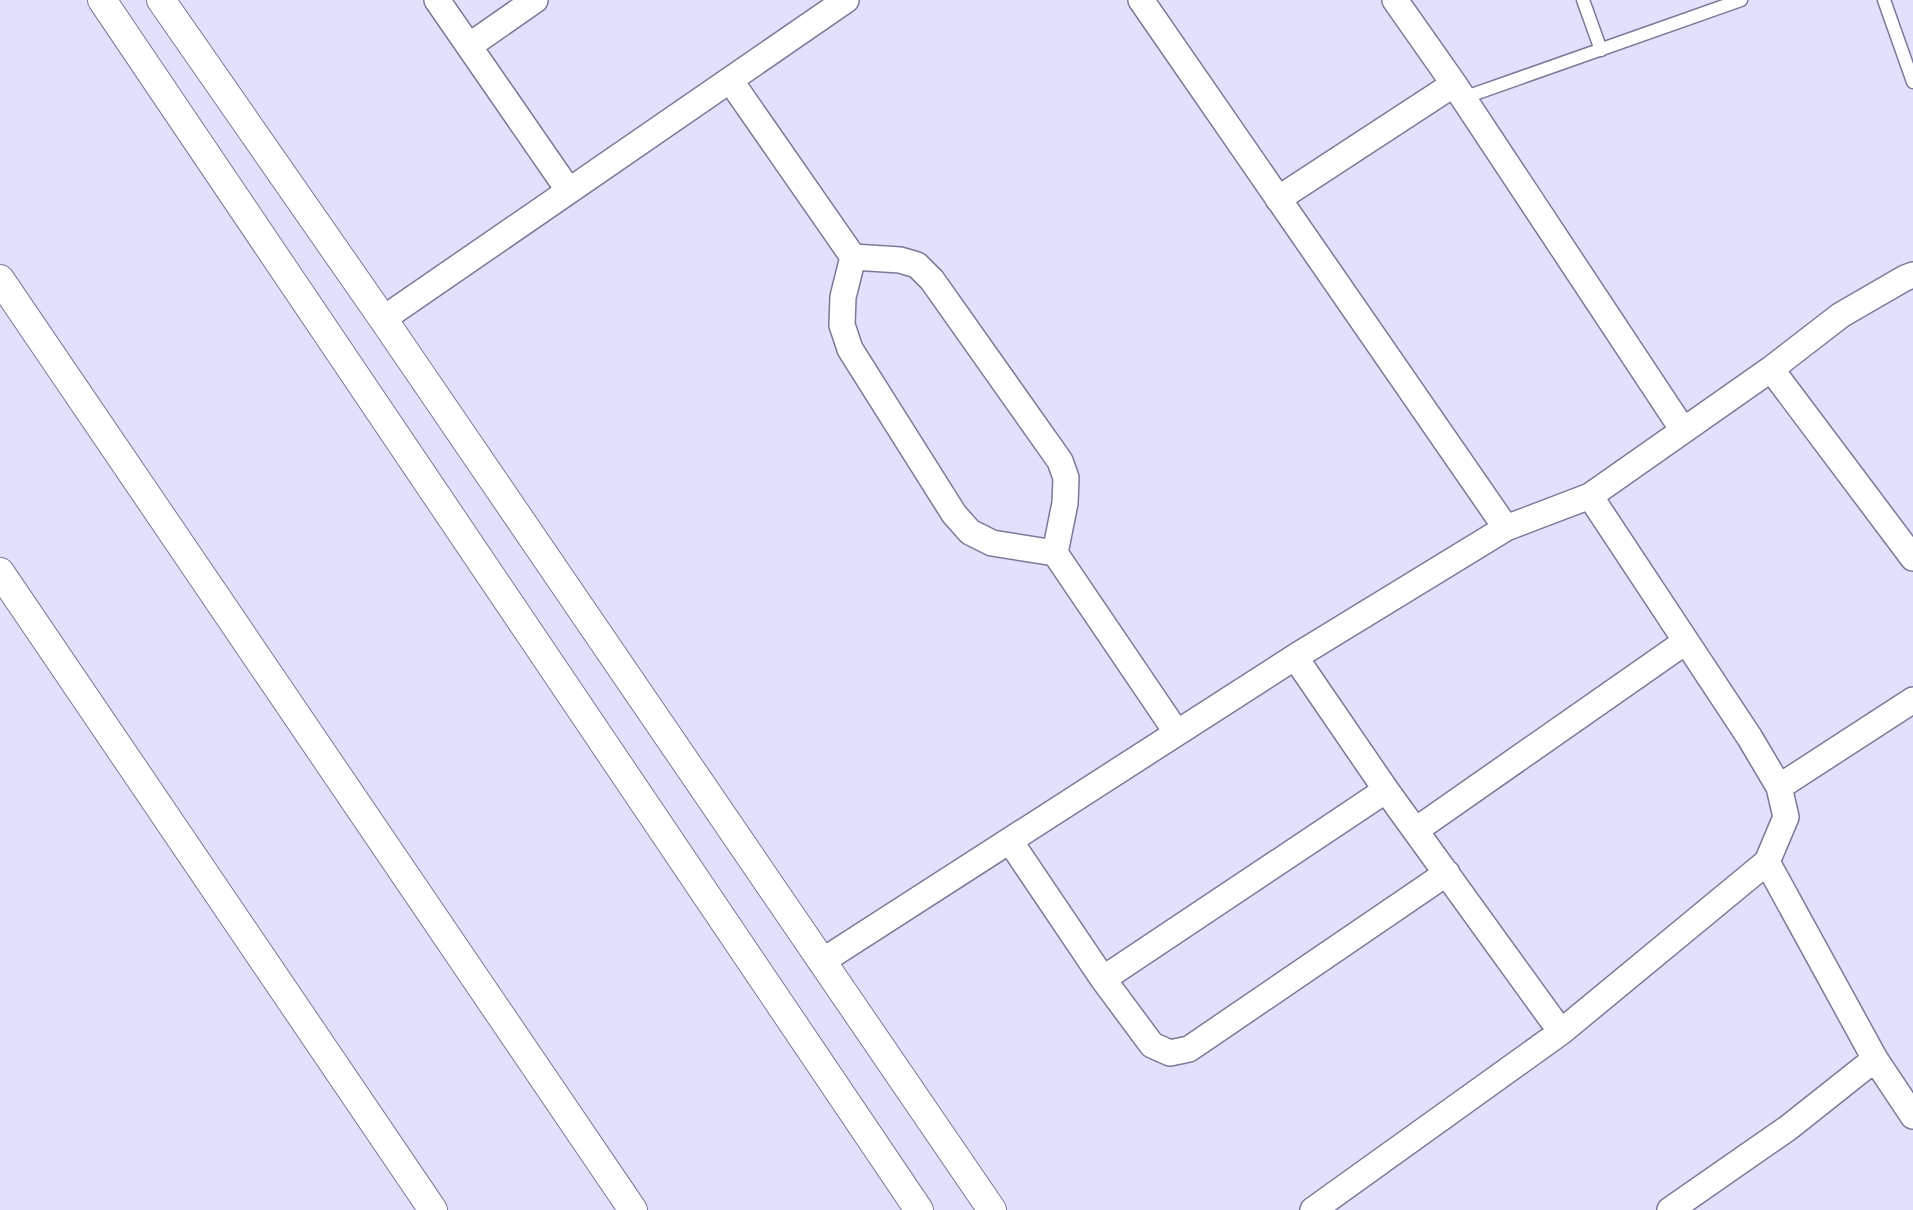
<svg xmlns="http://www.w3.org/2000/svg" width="1913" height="1210" viewBox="0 0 1913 1210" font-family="'Noto Serif',serif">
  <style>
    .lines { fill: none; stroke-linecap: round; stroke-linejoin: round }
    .service-casing { stroke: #7a7997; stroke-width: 15 }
    .minor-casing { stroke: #7a7997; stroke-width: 28 }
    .tertiary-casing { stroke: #7a7997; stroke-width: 30 }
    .secondary-casing { stroke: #7a7997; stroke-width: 30 }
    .service { stroke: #fff; stroke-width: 12 }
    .minor { stroke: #fff; stroke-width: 25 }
    .tertiary { stroke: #fff; stroke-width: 28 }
    .secondary { stroke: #fff; stroke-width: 28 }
  </style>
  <rect width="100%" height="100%" fill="#e2e1fd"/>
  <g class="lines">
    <defs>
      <path id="service" d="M1583,0L1601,50
        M1884,0L1913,82
        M1463,98L1741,0"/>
      <path id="minor" d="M437,0L569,191
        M1395,0L1454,84L1683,430
        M469,46L535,0
        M730,80L853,257L900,260L917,265L932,280L1060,461L1066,478L1065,503L1055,553L1177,733
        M1278,199L1454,84
        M853,257L843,297L842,325L850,349L954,514L970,532L992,543L1055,553
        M383,319L846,0
        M1771,369L1913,558
        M1590,496L1750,738L1779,787L1786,817L1767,862
        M1506,528L1590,496L1771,369L1841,315L1905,278L1913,275
        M1295,657L1386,790L1561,1032
        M1779,787L1913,700
        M1416,830L1685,642
        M1010,841L1103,979L1152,1045L1170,1053L1189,1049L1447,873
        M821,962L1295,657L1506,528L1141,0
        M1103,979L1386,790
        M1313,1210L1561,1032L1767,862L1875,1059L1913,1116
        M1670,1210L1788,1128L1875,1059"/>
      <path id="tertiary" d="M102,0L919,1210
        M161,0L383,319L992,1210"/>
      <path id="secondary" d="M0,279L633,1210
        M0,572L433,1210"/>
    </defs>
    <!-- service casing -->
    <use href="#service" class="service-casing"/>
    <!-- minor casing -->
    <use href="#minor" class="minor-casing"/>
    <!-- tertiary casing -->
    <use href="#tertiary" class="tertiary-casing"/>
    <!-- secondary casing -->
    <use href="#secondary" class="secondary-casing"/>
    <!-- service -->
    <use href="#service" class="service"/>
    <!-- minor -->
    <use href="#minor" class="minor"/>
    <!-- tertiary -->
    <use href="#tertiary" class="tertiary"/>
    <!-- secondary -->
    <use href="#secondary" class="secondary"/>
  </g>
</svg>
